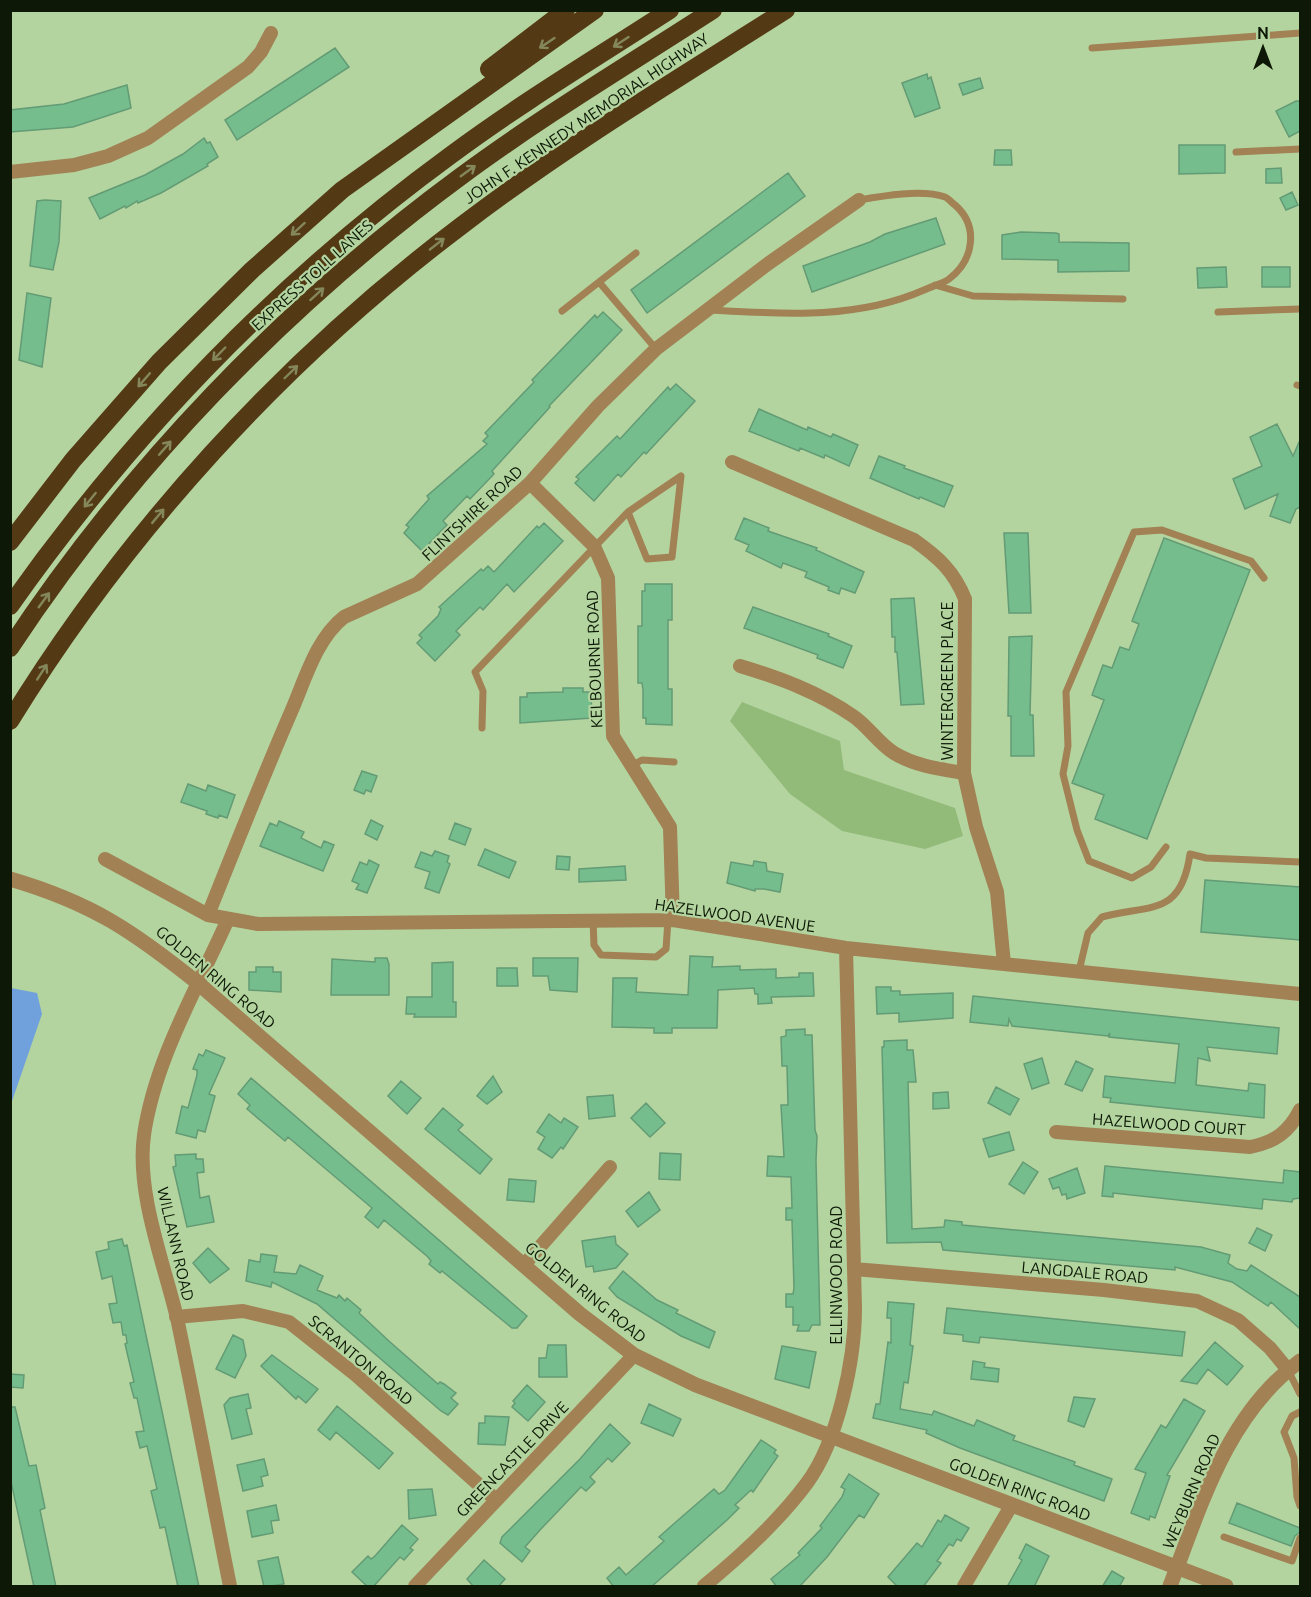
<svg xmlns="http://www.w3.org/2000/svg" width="1311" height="1597" viewBox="0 0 1311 1597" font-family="Ubuntu,sans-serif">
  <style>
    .green { fill: #92ba79 }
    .water { fill: #71a1dc }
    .building { fill: #75bd8d; stroke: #639b75; stroke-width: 1.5 }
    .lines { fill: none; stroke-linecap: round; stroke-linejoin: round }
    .service { stroke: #a28155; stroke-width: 7 }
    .minor { stroke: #a28155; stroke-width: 14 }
    .tertiary { stroke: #a28155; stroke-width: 15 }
    .motorway { stroke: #543a14; stroke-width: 18 }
    .oneway { stroke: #84875a }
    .labels { text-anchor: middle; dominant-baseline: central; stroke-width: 4.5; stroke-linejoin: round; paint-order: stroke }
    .street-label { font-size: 16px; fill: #0d1906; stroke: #b3d49f }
  </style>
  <rect width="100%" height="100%" fill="#b3d49f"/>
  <!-- green -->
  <path class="green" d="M742,702L840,741L844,770L955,808L963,836L925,849L842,831L790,794L730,721Z"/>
  <!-- water -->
  <path class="water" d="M11,988L37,993L42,1014L11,1104Z"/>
  <!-- building -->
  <path class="building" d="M335,48L349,67L237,140L225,120Z
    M927,74L928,79L931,77L940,108L915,117L902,83Z
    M980,78L983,88L963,95L959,84Z
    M127,85L131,108L73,127L10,132V110L64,104Z
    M1296,101H1300V131L1289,137L1276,111Z
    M204,138L207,143L210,142L218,157L207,164L208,166L161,193L138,203L137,201L126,208L125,206L100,219L89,198L145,175L183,154Z
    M1179,145H1225V173L1179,174Z
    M995,150H1011L1012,165H994Z
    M1281,168L1282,183H1266V169Z
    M788,173L805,196L647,313L631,290Z
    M1292,192L1298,205L1286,210L1280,198Z
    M45,200L61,201L59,242L53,270L30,266L37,201Z
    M936,218L945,244L812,292L803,266L870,242L885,234Z
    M1021,232L1056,233L1059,234V242L1129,243V271L1058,272V260L1002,259V235Z
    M1226,267L1227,287L1198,288L1197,268Z
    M1262,267H1290V287H1262Z
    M27,293L51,298L42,367L19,360Z
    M603,312L622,330L549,406L550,407L492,471L494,474L470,499L467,496L443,521L447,525L422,551L404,533L409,527L406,525L429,499L427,496L487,444L483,441L488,436L485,433L534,382L532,380L595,315L597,318Z
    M676,384L695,401L646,454L644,452L621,477L618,474L594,501L575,483L579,479L576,477L617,436L620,439L668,387L670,390Z
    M759,409L807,430L808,427L831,437L833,434L858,445L849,466L825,455L824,458L800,448L799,451L749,431Z
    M1277,424L1293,456L1300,440V507L1296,509L1290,523L1270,516L1278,494L1245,509L1233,479L1262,466L1250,437Z
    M879,456L905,466L904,468L953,486L944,507L920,497L919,499L870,478Z
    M744,518L769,528L768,531L817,548L816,550L864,572L855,593L841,588L839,594L828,590L829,587L805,577L807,572L783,563L781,568L746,551L749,545L735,539Z
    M544,523L563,541L514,592L507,584L483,610L480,607L456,631L460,635L435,661L417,643L422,638L419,635L438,616L441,609L439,607L481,569L483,571L488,566L494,572L537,526L539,528Z
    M1004,533H1028L1031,613H1009Z
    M1164,538L1250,570L1147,839L1095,819L1104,795L1072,783L1104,700L1092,695L1103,665L1112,668L1120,647L1129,650L1139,624L1132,621Z
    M645,584H672V620H668V689H672V725L646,724V718H643V690L642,683H638V626H642V591H645Z
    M914,598L924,704L901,705L897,652H895V637H892L891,599Z
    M753,607L829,634L828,636L852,646L843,668L817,658L818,655L744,628Z
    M1032,636L1030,715H1033L1034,756H1011V716H1008L1009,637Z
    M563,688H583V692H591L592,718L520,723V697H527V693L563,692Z
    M362,771L377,776L371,792L366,790L364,794L354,790Z
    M188,784L206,791L208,785L235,795L227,818L219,815L218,818L206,814L207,811L181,802Z
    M371,820L383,826L377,840L365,834Z
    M279,821L304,832L301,838L321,848L324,841L334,845L323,871L260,846L270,823L277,826Z
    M455,823L471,829L465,845L449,839Z
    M485,849L516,862L509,878L478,865Z
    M435,851L449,856L447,862L450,864L439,893L425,888L430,872L415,867L421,852L432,856Z
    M557,856L570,857L569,870L556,869Z
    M369,860L379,865L367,893L356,889L359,884L352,881L360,862L367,865Z
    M754,861L766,863L767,871L783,874L780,892L764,889H755V891L727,883L731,862L753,866Z
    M625,866L626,880L579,882V869Z
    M1205,880L1300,887V940L1201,932Z
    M690,956L713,957L712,967L740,966V970L776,969V978L799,977V973H813L814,996L771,997L772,1003L758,1004V994H755L754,988L718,990L717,1028H672V1033H654V1028L612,1027L613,978H637L636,992L688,995Z
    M375,958H387L389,964V995H331L332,959L375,962Z
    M533,958H578L577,992L550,990L548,976H533Z
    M453,962V1002H456V1017H414L415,1014H406L407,997H432V963Z
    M256,967H273V972H281V992L249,990V972H256Z
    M497,968H517L518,986H497Z
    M876,987H891V991H900V995L953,993V1018L899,1022V1013L877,1014Z
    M973,996L1279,1028L1277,1054L1207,1047L1210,1061L1198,1058L1196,1085L1248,1091L1249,1083L1265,1085L1264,1118L1110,1102L1111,1098L1103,1097L1105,1076L1175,1083L1179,1044L1109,1037L1110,1033L1108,1036L1012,1026L1009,1019L1008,1026L970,1022Z
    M805,1029V1035H812L815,1130L817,1136L816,1161L820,1325H812L809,1331H797L799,1325H793V1307H786V1294H793L794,1288L792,1220H786V1208H792L791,1177L767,1176L768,1156L784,1157L781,1105H788L787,1066H782L781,1037L786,1036V1030Z
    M907,1040V1050H913L916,1082H908L912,1229L944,1227L945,1220L962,1222V1225L1201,1247L1230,1255L1228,1263L1237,1269L1247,1271L1251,1265L1300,1297V1329L1271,1302L1268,1306L1232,1282L1175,1267V1270L943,1250L941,1242L887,1243L882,1047H884V1041Z
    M206,1050L225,1058L209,1094L215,1096L205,1132L198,1130L196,1138L176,1133L182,1106L188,1108L197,1075V1070L193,1069L199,1054L203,1056Z
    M1042,1058L1049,1083L1032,1089L1024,1064Z
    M1076,1061L1093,1069L1082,1091L1065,1084Z
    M493,1076L502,1092L487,1104L477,1096Z
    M251,1078L527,1316L517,1328H512L442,1271L440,1273L429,1264L431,1261L428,1257L384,1220L378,1228L365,1217L372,1208L288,1137L285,1141L247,1109L250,1105L238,1094Z
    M401,1081L421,1098L407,1114L388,1096Z
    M996,1087L1019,1099L1010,1115L988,1103Z
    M948,1092L949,1108L933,1109V1093Z
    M613,1095L615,1116L589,1119L587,1097Z
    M646,1103L665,1123L650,1137L631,1118Z
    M443,1108L463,1125L458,1130L492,1159L480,1174L425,1129Z
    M549,1114L561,1123L564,1118L578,1127L563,1149L561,1147L552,1158L538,1149L545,1137L537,1132Z
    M1009,1132L1014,1150L989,1157L983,1139Z
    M660,1153L681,1154L680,1180L659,1179Z
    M196,1154V1159H203L204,1172L197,1173L200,1198L209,1196L214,1222L187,1227L173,1167L176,1166L175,1155Z
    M1023,1162L1038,1172L1024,1194L1009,1184Z
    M1105,1166L1283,1183L1284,1170L1300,1172V1198L1293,1199L1292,1202L1263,1199L1262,1209L1113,1193V1197L1102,1196Z
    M1077,1168L1085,1193L1067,1199L1066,1194L1062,1195L1059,1187L1053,1189L1049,1179Z
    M509,1179L536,1181L534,1202L507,1200Z
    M649,1192L660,1210L638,1227L626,1211Z
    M1257,1228L1272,1235L1265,1251L1249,1243Z
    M615,1236L616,1244L628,1254L616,1268L594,1272L593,1266L586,1267L582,1241Z
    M122,1239L124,1246L127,1245L199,1587H178L165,1527L160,1528L151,1491L157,1489L147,1446L140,1448L136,1432L144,1431L137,1398H134L130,1383L134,1382L125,1344L127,1343L126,1335H123L121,1322L113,1323L109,1304L117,1303L112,1276L102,1279L96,1252L109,1249L108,1242Z
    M208,1248L229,1269L210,1283L193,1263Z
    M261,1254L277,1256L274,1272L296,1274L300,1265L323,1276L317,1290L337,1298L339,1295L345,1301L347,1298L361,1310L359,1313L390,1342L438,1384L440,1382L444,1384L456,1393L451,1398L458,1404L448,1415L441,1411L317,1304L272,1282L271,1287L246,1281L249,1260L260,1262Z
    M623,1271L657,1300L678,1310L676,1313L715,1332L709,1348L681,1336L617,1297L609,1288Z
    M888,1302L914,1304L910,1345L913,1346L908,1383L904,1382L900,1409L932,1415L934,1411L974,1426L977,1420L1015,1436L1013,1440L1075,1462L1074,1465L1112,1479L1104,1501L960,1448L926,1433L927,1430L873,1418L876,1404H880L888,1342L891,1343V1318H887Z
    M947,1308L1185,1332L1182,1356L980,1337L979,1343L963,1341V1335L944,1333Z
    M233,1335L243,1340L246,1356L235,1378L216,1369Z
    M1215,1342L1243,1366L1234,1377L1227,1385L1208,1369L1197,1384L1181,1381Z
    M548,1345H566L567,1377H539V1358H546Z
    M782,1346L816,1352L809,1388L775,1379Z
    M272,1355L318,1389L306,1403L298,1396L296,1399L261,1366Z
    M973,1361L985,1363L984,1367L999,1369L998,1382L971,1379Z
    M10,1374L24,1375L23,1388L10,1387Z
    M527,1385L545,1402L528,1421L512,1407L515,1403L513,1401Z
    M248,1394L251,1408L246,1409L252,1434L232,1439L224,1405L230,1398Z
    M1074,1397L1095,1399L1084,1427L1068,1421Z
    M1184,1399L1205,1411L1167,1475L1170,1476L1155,1518L1150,1516L1149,1520L1131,1513L1146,1473L1135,1469L1161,1425L1166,1428Z
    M649,1404L681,1419L673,1436L641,1423Z
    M337,1406L393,1453L379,1469L336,1432L330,1440L318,1430Z
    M10,1407H15L29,1466L36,1465L45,1508L40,1510L56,1587H34L10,1477Z
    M485,1416L509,1417L505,1445L478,1444L479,1423H485Z
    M610,1424L630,1443L612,1462L608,1458L590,1477L595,1482L586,1491L581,1487L540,1530L525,1547L530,1551L522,1562L500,1543L502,1537L580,1459Z
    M761,1440L776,1450L774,1453L778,1456L753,1492L751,1490L735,1505L739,1508L727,1520L651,1587H614L607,1578L619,1567L626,1575L664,1541L659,1537L677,1521L714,1489L719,1494L725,1490Z
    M264,1459L268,1475L261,1477L263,1486L243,1491L237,1465Z
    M849,1474L879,1494L864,1518L859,1515L827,1557L799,1587H777L771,1579L800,1555L798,1553L822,1528L820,1526L842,1497L845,1489L841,1487Z
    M432,1489L436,1515L409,1519L408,1490Z
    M1237,1503L1300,1528V1532L1295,1536L1291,1546L1229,1523Z
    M276,1505L279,1520L271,1521L273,1533L252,1537L247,1511Z
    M945,1515L969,1528L961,1541L957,1539L953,1546L949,1544L937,1561L941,1563L923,1587H898L888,1577L917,1543L922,1547L938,1520L941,1522Z
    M402,1525L418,1539L410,1548L413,1550L404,1560L400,1557L373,1587H368L352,1572L368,1556L371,1559L375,1556Z
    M1026,1544L1049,1556L1034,1587H1007L1022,1560L1019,1558Z
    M278,1557L284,1584L264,1587L258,1561Z
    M484,1560L505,1579L498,1587H474L467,1579Z
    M1112,1571L1124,1578L1119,1587H1102Z"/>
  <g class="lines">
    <!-- service -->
    <path class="service" d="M1092,48L1300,33
      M1236,152L1300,149
      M599,282L656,349
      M935,285L973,296L1123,299
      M709,310C781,314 856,320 924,290C932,286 942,284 949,279C974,260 979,226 955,205C952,203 948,198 945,197C922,189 882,196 859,200
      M562,311L636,253
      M1218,312L1300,309
      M1297,385L1300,386
      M482,728L483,691L475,672L628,512L681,476L672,557L647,559L628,512
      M631,766L642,760L674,762
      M1166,847L1151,867L1132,878L1089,861L1077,830L1063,774L1068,746L1066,692L1134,532L1162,530L1251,561L1264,578
      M593,920L594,945L601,955L656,957L666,949L668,920
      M1079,971L1088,933L1102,917C1150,904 1181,917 1190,854L1206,858L1300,862
      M1288,1370L1300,1394
      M1300,1412L1292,1416L1284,1432L1294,1458L1297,1497L1300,1506
      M1224,1537L1292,1561L1300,1538"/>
    <!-- minor -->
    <path class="minor" d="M10,172L74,165L108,156L148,138L248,67L261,52L271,33
      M732,462L914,540C938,557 954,571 965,599L964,773L976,827L997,892L1004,964
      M530,483L594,546L608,578L613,736L670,827L673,920
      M740,666C780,678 818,692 853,716C868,726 878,743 894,753C915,766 940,769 964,773
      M105,859L208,915L258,924L673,920L846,948L1300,994
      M208,915C235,847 262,779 291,712C305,680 316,639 344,617L417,584L530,483L598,406L656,349L769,263L859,200
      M228,919C197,989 155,1059 144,1135C136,1193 164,1263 177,1318C196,1407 212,1497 230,1586
      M1056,1132L1250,1147C1275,1142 1289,1132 1300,1110
      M524,1265L610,1167
      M854,1269L1104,1290L1197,1301L1238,1320L1270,1348L1288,1370
      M176,1317L243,1311L289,1322L356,1375L496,1500
      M415,1586L634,1355
      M704,1586C742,1555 778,1522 807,1483C838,1441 855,1359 855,1308L846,948
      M964,1586L1011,1506"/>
    <!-- tertiary -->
    <path class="tertiary" d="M10,879C92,903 133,931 199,984L580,1314L634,1355L696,1385L1226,1586
      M1170,1586C1201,1505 1227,1414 1300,1361"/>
    <!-- motorway -->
    <path class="motorway" d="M489,69L566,10
      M10,542L73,460L159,362L252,270L342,190L595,10
      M10,606C132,433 280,280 451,155C521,103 596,58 670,10
      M10,648C130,466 285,306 460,177C541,117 628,65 713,10
      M10,721C127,531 282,361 461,226C564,147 676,80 786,10"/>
  </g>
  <!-- one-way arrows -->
  <defs><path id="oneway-shaft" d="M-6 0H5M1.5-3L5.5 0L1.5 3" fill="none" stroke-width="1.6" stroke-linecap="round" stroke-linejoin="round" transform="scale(1.5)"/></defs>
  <g class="oneway">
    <use href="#oneway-shaft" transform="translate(621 42) rotate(147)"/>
    <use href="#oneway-shaft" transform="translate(547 43) rotate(146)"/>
    <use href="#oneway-shaft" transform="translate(468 171) rotate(-36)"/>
    <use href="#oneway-shaft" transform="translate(298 229) rotate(138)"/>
    <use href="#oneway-shaft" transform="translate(437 244) rotate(-38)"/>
    <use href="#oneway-shaft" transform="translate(317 294) rotate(-42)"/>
    <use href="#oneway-shaft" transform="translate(219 354) rotate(134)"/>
    <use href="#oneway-shaft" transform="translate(291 372) rotate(-44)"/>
    <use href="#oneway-shaft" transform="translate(144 380) rotate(131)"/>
    <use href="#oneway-shaft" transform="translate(165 448) rotate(-49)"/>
    <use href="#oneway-shaft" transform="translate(90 500) rotate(129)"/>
    <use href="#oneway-shaft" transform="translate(158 516) rotate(-50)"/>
    <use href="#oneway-shaft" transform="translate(44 600) rotate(-54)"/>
    <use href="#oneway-shaft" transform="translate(42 672) rotate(-57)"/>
  </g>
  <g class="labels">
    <!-- street labels -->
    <g class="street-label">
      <text transform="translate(586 118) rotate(-34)">JOHN F. KENNEDY MEMORIAL HIGHWAY</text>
      <text transform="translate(312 275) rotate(-42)">EXPRESS TOLL LANES</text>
      <text transform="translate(472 513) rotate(-43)">FLINTSHIRE ROAD</text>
      <text transform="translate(594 659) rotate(-92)">KELBOURNE ROAD</text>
      <text transform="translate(947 681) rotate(-90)">WINTERGREEN PLACE</text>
      <text transform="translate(735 915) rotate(8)">HAZELWOOD AVENUE</text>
      <text transform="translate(216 977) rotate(40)">GOLDEN RING ROAD</text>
      <text transform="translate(1169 1124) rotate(4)">HAZELWOOD COURT</text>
      <text transform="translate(176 1244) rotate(77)">WILLANN ROAD</text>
      <text transform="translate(1085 1272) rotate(5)">LANGDALE ROAD</text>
      <text transform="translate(836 1275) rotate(-90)">ELLINWOOD ROAD</text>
      <text transform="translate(586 1292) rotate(39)">GOLDEN RING ROAD</text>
      <text transform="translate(361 1360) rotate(40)">SCRANTON ROAD</text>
      <text transform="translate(512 1459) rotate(-46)">GREENCASTLE DRIVE</text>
      <text transform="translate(1020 1489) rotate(21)">GOLDEN RING ROAD</text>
      <text transform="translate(1191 1491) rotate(-67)">WEYBURN ROAD</text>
    </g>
  </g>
  <!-- border -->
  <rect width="1311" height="1597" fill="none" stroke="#0d1906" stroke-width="24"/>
  <!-- north arrow -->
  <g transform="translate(1263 48)" stroke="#b3d49f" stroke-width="4.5" paint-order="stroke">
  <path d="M0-4.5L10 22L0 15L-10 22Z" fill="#0d1906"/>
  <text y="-9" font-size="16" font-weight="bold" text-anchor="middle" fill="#0d1906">N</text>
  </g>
</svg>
